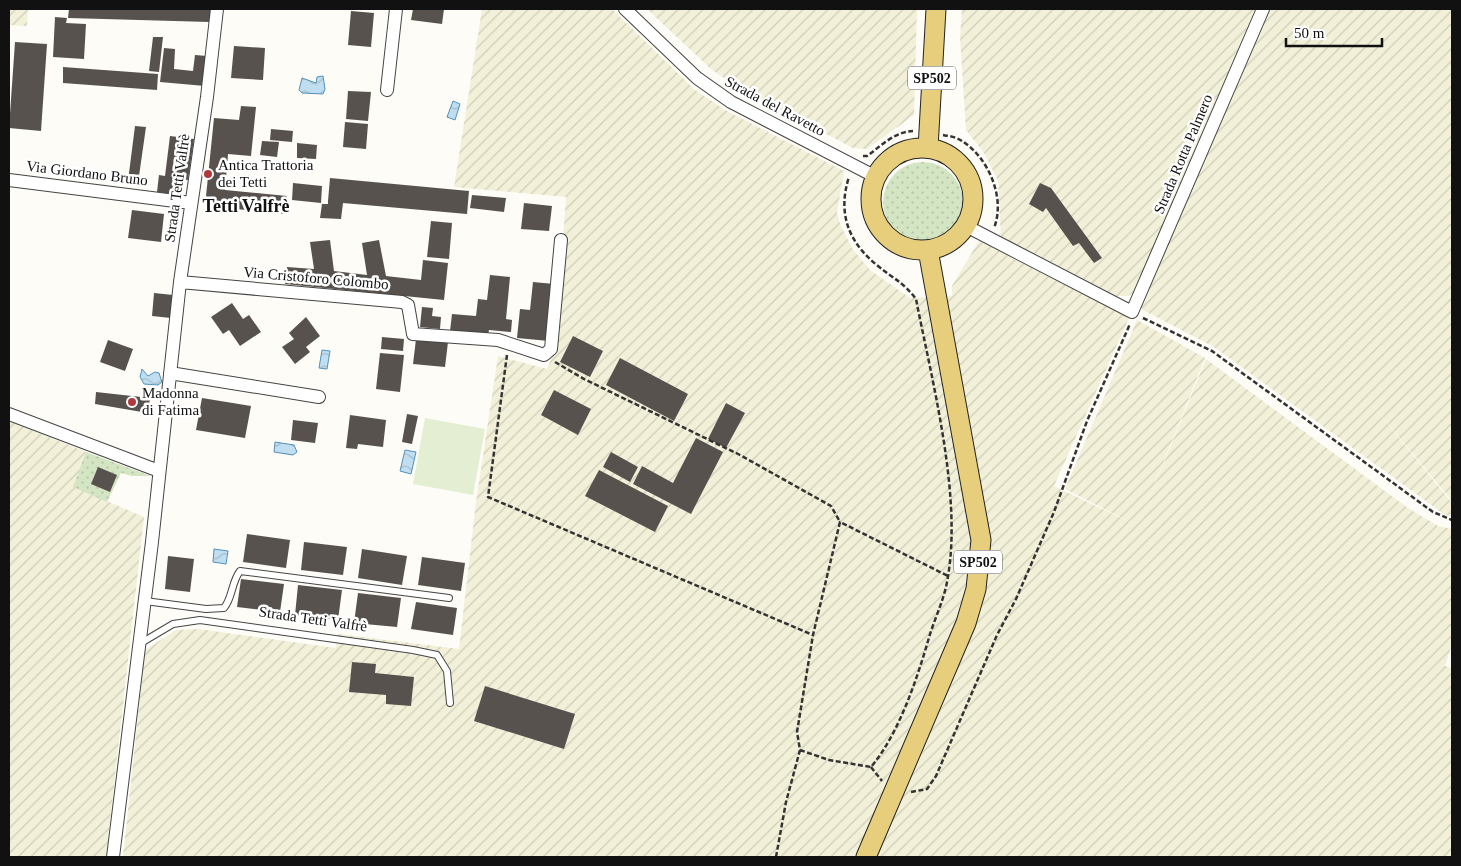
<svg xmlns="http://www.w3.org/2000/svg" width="1461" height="866" viewBox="0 0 1461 866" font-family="'Times New Roman',serif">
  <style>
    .farmland { fill: url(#farmland-furrows) }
    .grass { fill: url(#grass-dots) }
    .pitch { fill: #e4eed3 }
    .water { fill: url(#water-waves); stroke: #5191bd }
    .building { fill: #58524f }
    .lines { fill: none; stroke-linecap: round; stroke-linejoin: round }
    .lane-casing { stroke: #444; stroke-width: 8 }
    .street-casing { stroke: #444; stroke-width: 14 }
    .primary-casing { stroke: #222; stroke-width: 21 }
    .path { stroke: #333; stroke-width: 2.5; stroke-dasharray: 5 2.5; stroke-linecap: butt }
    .lane { stroke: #fff; stroke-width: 6 }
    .street { stroke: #fff; stroke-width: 12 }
    .primary { stroke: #e7ce7c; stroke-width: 19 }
    .poi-dot { fill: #b0393e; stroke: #fff; stroke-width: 2 }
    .labels { text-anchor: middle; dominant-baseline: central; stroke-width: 5; stroke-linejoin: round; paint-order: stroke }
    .shield { fill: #fff; stroke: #585858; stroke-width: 1 }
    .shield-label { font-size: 14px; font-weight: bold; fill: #111 }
    .street-label { font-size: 15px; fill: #111; stroke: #fff }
    .poi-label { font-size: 15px; fill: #111; stroke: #fff; text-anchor: start }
    .quarter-label { font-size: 18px; font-weight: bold; fill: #111; stroke: #fff }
  </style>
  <defs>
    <pattern id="farmland-furrows" width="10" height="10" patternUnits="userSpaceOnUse" patternTransform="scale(1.25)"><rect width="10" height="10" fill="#f2f0d8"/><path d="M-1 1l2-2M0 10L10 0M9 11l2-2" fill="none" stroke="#cecdb8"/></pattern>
    <pattern id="grass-dots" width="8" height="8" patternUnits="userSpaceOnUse" patternTransform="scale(1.25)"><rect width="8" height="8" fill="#d4e5c3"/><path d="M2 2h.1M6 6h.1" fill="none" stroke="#b5c3a6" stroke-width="1.8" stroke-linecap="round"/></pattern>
    <pattern id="water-waves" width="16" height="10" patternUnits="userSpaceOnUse" patternTransform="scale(1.25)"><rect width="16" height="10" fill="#c0deef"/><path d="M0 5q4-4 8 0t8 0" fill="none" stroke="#a4bdcc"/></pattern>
  </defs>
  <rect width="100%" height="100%" fill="#fefcf6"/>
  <!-- farmland -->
  <path class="farmland" d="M9,9H28L27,26L9,25Z
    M482,9H612L695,90L725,110L844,171L837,213L840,224L852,248L870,270L910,298L952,296V286L979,241L1129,318L1054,486L1134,524L1065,489L1137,320L1205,358L1138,526L1206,359L1408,508L1438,526L1452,529V644L1445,666L1452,668V857H123L145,650L176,630L199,629L336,648L338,634L459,649L476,502L498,356L547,369L555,350L566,197L454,187Z
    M647,9H917L914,115L867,149L853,148L747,93L712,70Z
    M962,9H1255L1135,292L1128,296H1115L1001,238L998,181L984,153L966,130L960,37Z
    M1265,9H1452V501L1364,395L1452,503V516L1445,515L1214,347L1143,310L1140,306Z
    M9,421L86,452L74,487L144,517L106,857H9Z"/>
  <!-- grass -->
  <path class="grass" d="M883 202a40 40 0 1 1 80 0a40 40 0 1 1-80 0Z
    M86,452L151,476H132L121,473L107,502L73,487Z"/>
  <!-- pitch -->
  <path class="pitch" d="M425,418L485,429L473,495L413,484Z"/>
  <!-- water -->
  <path class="water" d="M323,76L325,89L323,94L302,93L299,90L302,78L316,83L317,77Z
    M453,101L460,104L455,120L447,117Z
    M322,350L330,351L327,369L319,368Z
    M142,369L148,376L155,372L159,373L162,382L158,385L144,384L140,377Z
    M275,442L294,445L297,452L293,455L274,452Z
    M405,450L416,452L411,474L400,471Z
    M214,549L228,551L226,564L213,562Z"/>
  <!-- building -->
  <path class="building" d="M69,9H211L210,22L68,18Z
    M413,9H444L442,24L411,20Z
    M351,11L374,13L371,47L348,45Z
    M55,17L67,18L66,23L86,24L84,59L53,57Z
    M153,37H163L159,72L149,71Z
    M15,42L47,44L41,131L9,128Z
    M234,46L265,48L263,80L231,78Z
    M164,48L175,49L174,69L193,71L195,55L207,56L205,86L160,82Z
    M63,67L158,74L157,90L63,83Z
    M348,91L371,92L368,121L346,119Z
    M241,106L256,107L251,156L228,154L225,190L287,196L285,214L205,206L214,118L239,120Z
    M345,122L368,124L366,149L343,147Z
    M135,126L146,127L138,183L128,181Z
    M271,129L293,131L292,142L270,140Z
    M170,136L194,139L188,180L181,179L179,195L157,192L159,175L165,176Z
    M262,141L279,142L277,157L260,155Z
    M297,143L317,145L316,159L297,158Z
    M330,178L469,191L467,214L343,203L341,219L320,218L322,204H328V201Z
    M293,183L322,186L321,203L292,200Z
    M1040,183L1051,188L1102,258L1094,263L1079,243L1073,246L1046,208L1043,212L1029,204Z
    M472,195L506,198L504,212L470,208Z
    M524,203L552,206L549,231L521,229Z
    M132,210L164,214L161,242L128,238Z
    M431,221L452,223L449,259L427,257Z
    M330,240L334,271L367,275L362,243L379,240L386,276L421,280L423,260L448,263L444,300L285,284L287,267L314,269L310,242Z
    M490,275L510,277L506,319L512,320L511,332L489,330L488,335L450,331L452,314L476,316L478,299L487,300Z
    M533,282L554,284L549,341L517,338L520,309L530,310Z
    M154,293L173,295L171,318L152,316Z
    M232,303L243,319L249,315L261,332L240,346L229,330L223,334L211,317Z
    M422,307L433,308L432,316L441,317L440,329L420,327Z
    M306,317L320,336L306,347L310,352L295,364L282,347L294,339L289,333Z
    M573,336L603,351L590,377L560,362Z
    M382,337L404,339L403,351L381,349Z
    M416,339L448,342L445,367L413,364Z
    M108,340L133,349L125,371L100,362Z
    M380,353L404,355L400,392L376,389Z
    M620,358L688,394L674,421L606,385Z
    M554,390L591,409L578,435L541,415Z
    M96,392L150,398L148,413L95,404Z
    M202,398L251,406L245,438L196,430Z
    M726,403L745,413L726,448L708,439Z
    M407,414L418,416L412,444L402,442Z
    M350,415L386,420L383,447L358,444L357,449L346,448Z
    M293,420L318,423L315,443L291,440Z
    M696,438L723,452L691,514L633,484L642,466L673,483Z
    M611,452L638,467L630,482L603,467Z
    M98,467L117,475L110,492L91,484Z
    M599,470L668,506L655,532L585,496Z
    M247,534L290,540L286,568L243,562Z
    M304,542L347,547L343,575L301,570Z
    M362,549L407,556L402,585L358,578Z
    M168,556L194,559L190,592L165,589Z
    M422,557L465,563L461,591L418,585Z
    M241,579L284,584L280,612L237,607Z
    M298,585L342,590L338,620L295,615Z
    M358,593L401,598L397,627L354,623Z
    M416,602L457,608L453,635L411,629Z
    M352,662L376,664L375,673L414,677L411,706L386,704V695L349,692Z
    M485,686L575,714L564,749L474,721Z"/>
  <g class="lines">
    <defs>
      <path id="lane" d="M145,601L206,609L224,608C233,597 231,583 240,571L449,598
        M141,643L173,624L200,620L413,650L437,655L447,671L450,703"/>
      <path id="street" d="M625,9L697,78L731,102L876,177
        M387,90L396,9
        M9,180L191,203
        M966,226L1132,312L1263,9
        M180,282L402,302L408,305L413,334L498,340L544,355L551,349L561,240
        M170,373L319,397
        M9,414L159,471
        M113,857L152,542L180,282L207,97L217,9"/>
      <path id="primary" d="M928,148L936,9
        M871 199a51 51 0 1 1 102 0a51 51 0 1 1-102 0Z
        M866,857L966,623L976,589L981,540L928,250"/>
    </defs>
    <!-- lane casing -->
    <use href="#lane" class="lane-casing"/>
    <!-- street casing -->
    <use href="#street" class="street-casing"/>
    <!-- primary casing -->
    <use href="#primary" class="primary-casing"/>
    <!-- path -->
    <path class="path" d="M943,135C949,136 956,137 962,141C988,157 1006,198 994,228
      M863,156H867C881,146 894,132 913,131
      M1143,318L1212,351L1433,512L1452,520
      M507,355L488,497L813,635
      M555,362L584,379L740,455L831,506L840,522
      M800,750L829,760L871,767C898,735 916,682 928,641C934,619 945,599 948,576C962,495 932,381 916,299C902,281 895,280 878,266C849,243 837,214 849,177
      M871,767L882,781
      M911,792L927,789L936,776L997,635L1016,599L1054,512L1087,421L1130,324
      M776,857L786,802L800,750L797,732L813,635L840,522L948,576"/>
    <!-- lane -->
    <use href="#lane" class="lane"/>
    <!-- street -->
    <use href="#street" class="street"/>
    <!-- primary -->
    <use href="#primary" class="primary"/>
  </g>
  <!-- markers -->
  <g class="poi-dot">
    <circle cx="208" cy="174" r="5"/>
    <circle cx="132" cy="402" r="5"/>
  </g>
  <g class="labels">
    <!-- shield labels -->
    <g class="shield">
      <rect x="908" y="66.5" width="48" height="23" rx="4"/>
      <rect x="954" y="550.5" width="48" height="23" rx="4"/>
    </g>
    <g class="shield-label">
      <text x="932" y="78">SP502</text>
      <text x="978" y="562">SP502</text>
    </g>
    <!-- street labels -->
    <g class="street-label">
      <text transform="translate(775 106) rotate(28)">Strada del Ravetto</text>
      <text transform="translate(1183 154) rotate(-67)">Strada Rotta Palmero</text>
      <text transform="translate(87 173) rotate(7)">Via Giordano Bruno</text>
      <text transform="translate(177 188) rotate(-82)">Strada Tetti Valfrè</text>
      <text transform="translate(316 278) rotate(5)">Via Cristoforo Colombo</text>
      <text transform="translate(313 619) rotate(8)">Strada Tetti Valfrè</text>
    </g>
    <!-- poi labels -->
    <g class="poi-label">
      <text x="218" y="165">Antica Trattoria<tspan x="218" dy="17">dei Tetti</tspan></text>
      <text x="142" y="393">Madonna<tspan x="142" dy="17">di Fatima</tspan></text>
    </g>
    <!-- quarter labels -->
    <g class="quarter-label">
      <text x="246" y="206">Tetti Valfrè</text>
    </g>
  </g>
  <!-- border -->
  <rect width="1461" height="866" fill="none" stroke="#111111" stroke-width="20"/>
  <!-- scale -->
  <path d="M1286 38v8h96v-8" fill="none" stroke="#111111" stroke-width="2.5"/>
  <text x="1294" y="38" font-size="15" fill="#111111" stroke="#ffffff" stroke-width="4" paint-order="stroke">50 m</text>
</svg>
